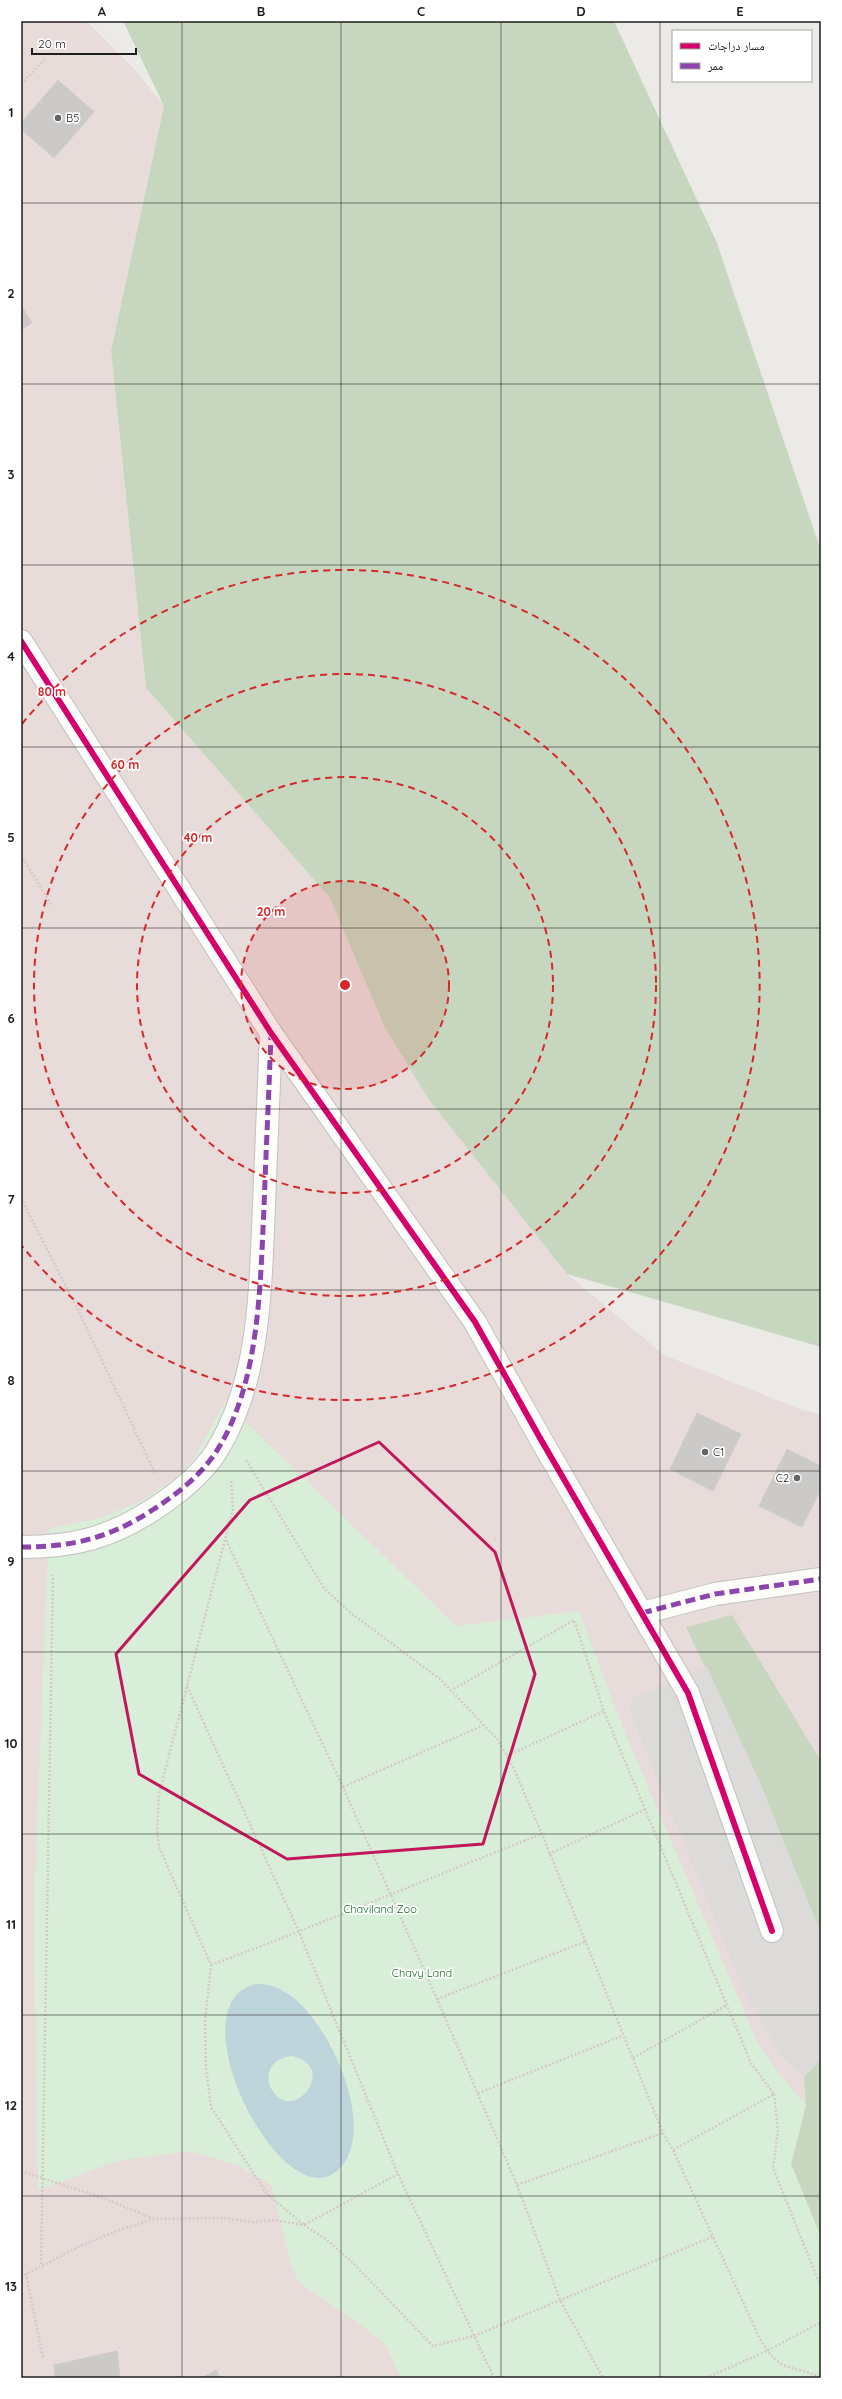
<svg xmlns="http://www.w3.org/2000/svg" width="842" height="2399" viewBox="0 0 842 2399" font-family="Quicksand,'Noto Naskh Arabic',sans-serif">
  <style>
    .commercial { fill: #e8dcda }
    .forest { fill: #c7d7bf }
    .park { fill: #d8eed8 }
    .parking { fill: #dcdbda }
    .water { fill: #bed4db; fill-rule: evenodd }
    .building { fill: #cccac8; stroke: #ceccc9 }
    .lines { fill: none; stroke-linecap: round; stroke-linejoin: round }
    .street-casing { stroke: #c2c1bf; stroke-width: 24 }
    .path { stroke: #d5cac8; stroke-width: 2.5; stroke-dasharray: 2 2; stroke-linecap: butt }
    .street { stroke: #fcfcfb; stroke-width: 22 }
    .quiet { stroke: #8e44ad; stroke-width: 5; stroke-dasharray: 10 5; stroke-linecap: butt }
    .cycleway-casing { stroke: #fff; stroke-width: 8 }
    .cycleway { stroke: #d6006c; stroke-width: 6 }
    .marked { fill: none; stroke: #c2185b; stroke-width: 3; stroke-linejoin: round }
    .grid { fill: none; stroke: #1e1e1e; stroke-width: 1; stroke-opacity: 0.55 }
    .ring { fill: none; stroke: #d62828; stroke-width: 2; stroke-dasharray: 7 5 }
    .poi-dot { fill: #666564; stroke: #fff; stroke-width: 1.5 }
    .labels { text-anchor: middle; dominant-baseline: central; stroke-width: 3.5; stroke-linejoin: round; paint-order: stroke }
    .poi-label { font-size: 11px; fill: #1e1e1e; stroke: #fff; text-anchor: start }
    .park-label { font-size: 11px; fill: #196e24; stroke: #fff }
    .centre { fill: #d62828; stroke: #fff; stroke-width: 2 }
    .ring-label { font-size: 12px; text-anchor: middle; font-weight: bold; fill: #d62828; stroke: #fff; stroke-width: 3.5; stroke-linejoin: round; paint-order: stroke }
    .neatline { fill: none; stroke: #1e1e1e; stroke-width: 1.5 }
    .grid-label { font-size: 13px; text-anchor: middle; font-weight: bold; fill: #1e1e1e }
  </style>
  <rect width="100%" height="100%" fill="#eceae7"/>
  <!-- commercial -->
  <path class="commercial" d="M21,21H86L137,72L164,106L111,351L146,688L330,898L384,1026L429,1100L567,1274L664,1355L802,1410L821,1414V2378H21Z"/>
  <!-- forest -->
  <path class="forest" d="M123,21H614L717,243L821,551V1347L567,1274L429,1100L384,1026L330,898L146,688L111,351L164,106Z
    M732,1615L821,1761V1935L760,1783L686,1627Z
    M821,2059V2237L791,2164L806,2105L804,2077Z"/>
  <!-- park -->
  <path class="park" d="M225,1402L456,1626L579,1611L624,1731L757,2042L779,2074L806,2105L791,2164L821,2237V2378H401L386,2346L372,2333L299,2282L290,2262L272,2186L240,2166L190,2151L117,2161L38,2190L34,1906L49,1529L100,1518L142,1501L176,1477L194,1459Z"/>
  <!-- parking -->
  <path class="parking" d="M707,1667L760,1783L821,1933V2059L804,2077L781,2056L745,1993L629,1709L632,1698Z"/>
  <!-- water -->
  <path class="water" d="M256,1984C266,1984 276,1986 285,1992C327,2015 382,2132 337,2171C281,2219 172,2003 256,1984ZM292,2056C340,2067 292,2125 272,2090C262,2073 274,2057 292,2056Z"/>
  <!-- building -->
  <path class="building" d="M58,80L94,112L54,158L21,129V123Z
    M21,305L32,323L21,330Z
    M697,1413L741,1434L713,1491L670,1469Z
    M787,1449L821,1466V1489L802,1527L759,1506Z
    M117,2351L120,2378H55L54,2365Z
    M216,2370L220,2378H201Z"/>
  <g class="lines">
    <defs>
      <path id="street" d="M21,641L271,1033L475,1322L540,1438L688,1693L772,1931
        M21,1547C73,1547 110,1538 154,1509C177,1494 201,1475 216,1452C261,1380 260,1288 264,1206C266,1148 269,1090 271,1033
        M642,1613L715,1594L821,1579"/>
    </defs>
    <!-- street casing -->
    <use href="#street" class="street-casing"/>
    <!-- path -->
    <path class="path" d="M21,84L46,58
      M21,117L23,115
      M21,855L52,906
      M21,1198L79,1312L155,1473
      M246,1460L324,1588L352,1614L440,1679L498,1740L513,1767L542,1834L663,2133L673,2150L760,2339C780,2373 788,2364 821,2377
      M231,1481L233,1509L159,1794L157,1830L159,1847L211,1965L205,2022L206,2067L211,2107L267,2194L304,2225L398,2174
      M226,1540L343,1787L437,1999L517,2185L560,2300L603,2378
      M187,1686L299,1932L398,2174L494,2378
      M450,1691L574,1620L604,1711L751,2063L774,2094L673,2150
      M507,1756L604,1711
      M343,1787L484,1725
      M549,1854L646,1809
      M211,1965C322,1924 431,1877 542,1834
      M437,1999L587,1941
      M633,2058L727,2005
      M478,2093L622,2036
      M774,2094L778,2131L773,2168L821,2287
      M21,2171L106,2199L154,2219
      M517,2185L663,2133
      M41,2264L53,1575
      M26,2273L43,2358
      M21,2277L78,2247L116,2231L154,2219L224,2218L253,2222L273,2220L304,2225L327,2240L353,2263L433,2346L474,2336L712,2237
      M706,2378L767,2351L821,2322"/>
    <!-- street -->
    <use href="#street" class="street"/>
    <!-- quiet -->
    <path class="quiet" d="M21,1547C73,1547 110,1538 154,1509C177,1494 200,1476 216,1452C260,1384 260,1286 264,1208C266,1150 269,1092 271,1035
      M642,1613L715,1594L821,1579"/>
    <defs>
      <path id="cycleway" d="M21,641L271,1033L475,1322L540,1438L688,1693L772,1931"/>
    </defs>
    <!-- cycleway casing -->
    <use href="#cycleway" class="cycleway-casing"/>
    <!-- cycleway -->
    <use href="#cycleway" class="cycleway"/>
  </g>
  <!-- marked area -->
  <path class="marked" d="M379,1442L495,1552L535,1674L483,1844L287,1859L139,1774L116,1654L250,1500Z"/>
  <!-- grid -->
  <path class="grid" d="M182,21V2378M341,21V2378M501,21V2378M660,21V2378M21,203H821M21,384H821M21,565H821M21,747H821M21,928H821M21,1109H821M21,1290H821M21,1471H821M21,1652H821M21,1834H821M21,2015H821M21,2196H821"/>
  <!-- distance rings -->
  <circle cx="345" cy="985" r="104" fill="#d62828" fill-opacity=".12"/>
  <g class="ring">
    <circle cx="345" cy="985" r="104"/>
    <circle cx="345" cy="985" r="208"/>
    <circle cx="345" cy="985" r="311"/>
    <path d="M22 724A415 415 0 1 1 22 1246"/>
  </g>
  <!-- markers -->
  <g class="poi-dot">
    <circle cx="58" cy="118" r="4"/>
    <circle cx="705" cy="1452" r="4"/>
    <circle cx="797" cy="1478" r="4"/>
  </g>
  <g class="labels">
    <!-- poi labels -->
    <g class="poi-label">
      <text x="66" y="118">B5</text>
      <text x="713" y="1452">C1</text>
      <text x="789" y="1478" text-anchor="end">C2</text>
    </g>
    <!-- park labels -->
    <g class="park-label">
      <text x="380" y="1909">Chaviland Zoo</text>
      <text x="422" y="1973">Chavy Land</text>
    </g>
  </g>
  <circle cx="345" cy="985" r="6" class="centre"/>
  <g class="ring-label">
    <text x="52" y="696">80 m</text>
    <text x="125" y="769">60 m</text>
    <text x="198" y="842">40 m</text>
    <text x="271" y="916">20 m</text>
  </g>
  <!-- border -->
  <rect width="842" height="2399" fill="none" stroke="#ffffff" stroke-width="44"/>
  <!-- legend -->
  <rect x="672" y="30" width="140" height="52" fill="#ffffff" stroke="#a5a5a5"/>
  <rect x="680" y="43" width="20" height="6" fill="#d6006c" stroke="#a5a5a5"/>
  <text x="708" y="50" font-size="12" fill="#1e1e1e">مسار دراجات</text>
  <rect x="680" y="63" width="20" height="6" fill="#8e44ad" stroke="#a5a5a5"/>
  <text x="708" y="70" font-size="12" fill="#1e1e1e">ممر</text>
  <!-- scale -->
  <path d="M32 48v6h104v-6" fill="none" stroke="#1e1e1e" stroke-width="2"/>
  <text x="38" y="48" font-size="12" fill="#1e1e1e" stroke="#ffffff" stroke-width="3" paint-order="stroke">20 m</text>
  <rect x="22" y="22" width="798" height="2355" class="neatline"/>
  <g class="grid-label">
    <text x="102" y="16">A</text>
    <text x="261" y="16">B</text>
    <text x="421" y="16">C</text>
    <text x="581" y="16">D</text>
    <text x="740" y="16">E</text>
    <text x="11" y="117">1</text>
    <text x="11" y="298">2</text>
    <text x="11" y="479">3</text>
    <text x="11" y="661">4</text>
    <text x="11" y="842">5</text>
    <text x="11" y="1023">6</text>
    <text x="11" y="1204">7</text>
    <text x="11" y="1385">8</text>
    <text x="11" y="1566">9</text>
    <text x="11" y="1748">10</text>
    <text x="11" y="1929">11</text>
    <text x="11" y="2110">12</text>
    <text x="11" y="2291">13</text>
  </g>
</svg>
